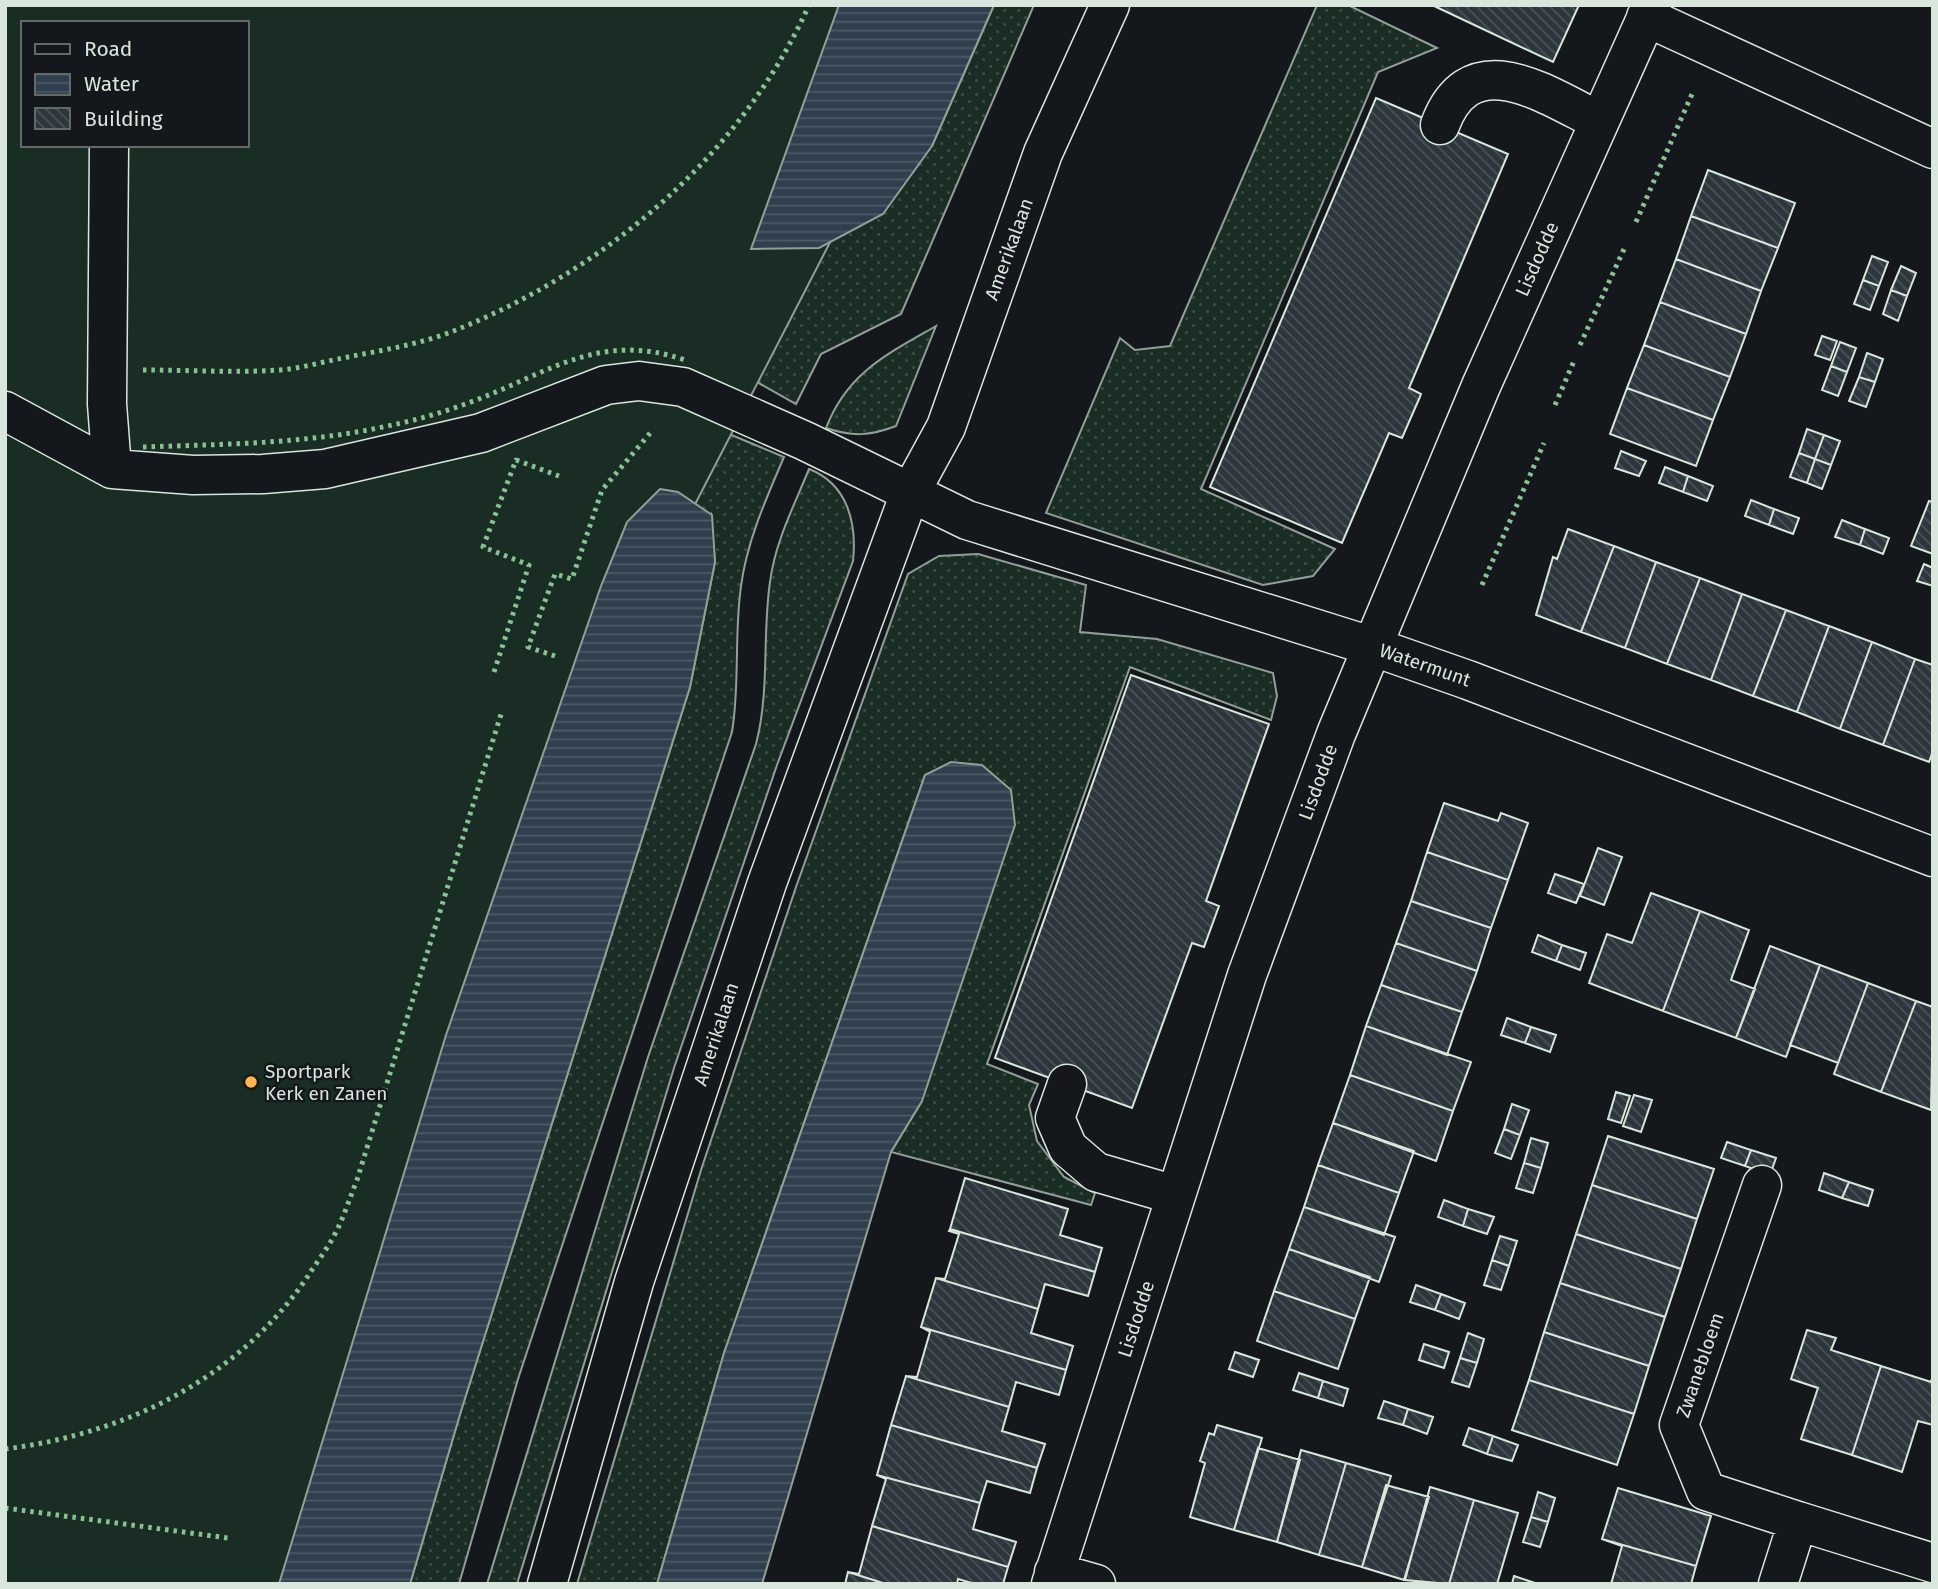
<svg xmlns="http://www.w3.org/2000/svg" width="1938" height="1589" viewBox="0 0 1938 1589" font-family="'Fira Sans',sans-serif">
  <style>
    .grass { fill: url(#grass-dots); stroke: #939e99; stroke-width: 2 }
    .pitch { fill: #1a2d24; stroke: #939e99; stroke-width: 2; fill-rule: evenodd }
    .water { fill: url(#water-rules); stroke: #939e99; stroke-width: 2 }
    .building { fill: url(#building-back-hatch); stroke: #d8e6dc; stroke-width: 2 }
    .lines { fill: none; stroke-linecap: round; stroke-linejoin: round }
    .minor-casing { stroke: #d8e6dc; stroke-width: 41 }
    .minor { stroke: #14181c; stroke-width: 38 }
    .hedge { stroke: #8ac095; stroke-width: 5; stroke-dasharray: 3.5 5; stroke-linecap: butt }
    .poi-dot { fill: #ffb74d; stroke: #14181c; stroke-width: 2.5 }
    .labels { text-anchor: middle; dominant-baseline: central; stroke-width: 5; stroke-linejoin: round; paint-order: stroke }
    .street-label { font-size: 19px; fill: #d8e6dc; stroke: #14181c }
    .poi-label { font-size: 19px; fill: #d8e6dc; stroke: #14181c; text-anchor: start }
  </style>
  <defs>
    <pattern id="grass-dots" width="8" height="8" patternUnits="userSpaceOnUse" patternTransform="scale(1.75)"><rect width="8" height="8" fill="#1a2d24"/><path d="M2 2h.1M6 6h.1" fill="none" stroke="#3b4b43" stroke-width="1.8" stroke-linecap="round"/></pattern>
    <pattern id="water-rules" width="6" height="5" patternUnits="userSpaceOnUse" patternTransform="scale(1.75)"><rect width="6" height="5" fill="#2f3f4d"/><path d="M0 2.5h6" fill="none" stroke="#4c5b66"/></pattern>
    <pattern id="building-back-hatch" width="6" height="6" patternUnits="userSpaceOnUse" patternTransform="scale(1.75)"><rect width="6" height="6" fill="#2c363c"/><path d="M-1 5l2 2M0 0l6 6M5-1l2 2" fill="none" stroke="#4a5358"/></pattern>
  </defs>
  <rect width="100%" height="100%" fill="#14181c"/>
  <!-- grass -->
  <path class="grass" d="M994,5H1034L901,314L821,354L796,404L748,377L689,196L932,146Z
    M1317,5H1348L1437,48L1378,72L1201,489L1335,549L1313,576L1263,585L1046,513L1120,338L1135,350L1170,346Z
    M936,326L896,426C870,436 853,437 826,428C847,373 887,354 936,326Z
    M672,410L784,457C766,499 747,541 741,586C734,635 740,684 732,732L518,1379L459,1584H410L461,1411L690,687L715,562L711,515L132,1584Z
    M809,469C848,484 857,524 853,561L777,765L674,1068L517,1584H487L648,1057L756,744C770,690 762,636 770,582C775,542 794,506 809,469Z
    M978,554L1086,585L1080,632L1157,639L1273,673L1277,696L1271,720L1130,667L987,1064L1038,1084L1029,1105L1037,1141L1064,1177L1095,1193L1091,1205L891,1152L922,1101L925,775L724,1353L657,1584H577L701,1170L796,887L908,574L939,556Z"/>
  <!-- pitch -->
  <path class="pitch" d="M5,5H946L891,124L656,580L336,1584H5ZM23,23H247V145H23Z"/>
  <!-- water -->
  <path class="water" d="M839,5H994L932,146L883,214L819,248L751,249Z
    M660,489L678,492L712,515L715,562L690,687L461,1411L410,1584H279L446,1035L601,586L627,522Z
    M951,762L982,765L1011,790L1015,825L922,1101L891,1152L762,1584H657L724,1353L925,775Z"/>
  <!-- building -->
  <path class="building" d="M1432,5H1579L1553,62Z
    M1376,98L1508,154L1409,388L1421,394L1419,399L1402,438L1389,433L1342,543L1210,487Z
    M1708,170L1795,203L1778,248L1691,216Z
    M1691,216L1778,248L1761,291L1676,259Z
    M1872,256L1888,262L1879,286L1863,280Z
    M1676,259L1761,291L1746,334L1660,302Z
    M1901,266L1916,273L1907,296L1891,290Z
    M1863,280L1879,286L1870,310L1854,304Z
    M1891,290L1907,296L1898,321L1883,314Z
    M1660,302L1746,334L1730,377L1644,345Z
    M1822,336L1837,341L1830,360L1815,355Z
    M1840,342L1856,348L1847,372L1831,366Z
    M1644,345L1730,377L1713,420L1627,388Z
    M1867,353L1883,359L1875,382L1859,377Z
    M1831,366L1847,372L1838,396L1822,390Z
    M1859,377L1875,382L1866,407L1849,401Z
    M1627,388L1713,420L1696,466L1610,434Z
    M1807,429L1824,435L1815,459L1799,453Z
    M1824,435L1840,441L1831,465L1815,459Z
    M1621,451L1646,461L1639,476L1615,468Z
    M1799,453L1815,459L1807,483L1790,477Z
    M1815,459L1831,465L1822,489L1807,483Z
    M1665,467L1688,476L1683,492L1659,483Z
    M1688,476L1713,486L1707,501L1683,492Z
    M1751,500L1774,509L1769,525L1745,516Z
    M1929,501L1933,502V554L1911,546Z
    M1774,509L1799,518L1793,534L1769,525Z
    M1842,520L1865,529L1860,545L1835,537Z
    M1568,529L1614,546L1581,632L1536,615L1553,557L1557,559Z
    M1865,529L1889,538L1883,554L1860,545Z
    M1614,546L1656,562L1625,648L1581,632Z
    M1656,562L1700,578L1667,664L1625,648Z
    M1924,564L1933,568V586L1917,581Z
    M1700,578L1742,594L1711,680L1667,664Z
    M1742,594L1786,610L1753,696L1711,680Z
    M1786,610L1829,626L1797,712L1753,696Z
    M1829,626L1872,642L1840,729L1797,712Z
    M1872,642L1915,659L1883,745L1840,729Z
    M1915,659L1933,665V751L1929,762L1883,745Z
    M1131,675L1269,724L1206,901L1219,906L1204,947L1192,943L1132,1108L995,1058Z
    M1444,803L1498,821L1501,813L1528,823L1508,880L1427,852Z
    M1598,848L1622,857L1604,905L1580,896Z
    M1427,852L1508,880L1491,928L1411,901Z
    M1555,874L1584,884L1576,903L1548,893Z
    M1651,893L1700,911L1663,1011L1589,983L1607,934L1632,943Z
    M1411,901L1491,928L1477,971L1396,943Z
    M1700,911L1749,930L1731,980L1755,989L1736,1038L1663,1011Z
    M1538,935L1562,945L1556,961L1532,952Z
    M1396,943L1477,971L1462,1012L1381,985Z
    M1562,945L1586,953L1580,970L1556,961Z
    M1770,946L1820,965L1786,1057L1736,1038Z
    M1820,965L1868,983L1838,1063L1790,1045Z
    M1868,983L1916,1001L1881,1092L1834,1074Z
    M1381,985L1462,1012L1447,1055L1366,1026Z
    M1916,1001L1933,1007L1931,1110L1881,1092Z
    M1507,1018L1531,1027L1525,1043L1501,1035Z
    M1366,1026L1471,1062L1453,1111L1350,1075Z
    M1531,1027L1556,1035L1550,1052L1525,1043Z
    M1350,1075L1453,1111L1436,1161L1333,1123Z
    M1616,1092L1630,1096L1621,1123L1608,1119Z
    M1634,1095L1652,1100L1641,1132L1623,1126Z
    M1512,1104L1529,1110L1520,1135L1504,1129Z
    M1333,1123L1414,1151L1399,1193L1318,1165Z
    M1504,1129L1520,1135L1511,1159L1495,1153Z
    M1608,1136L1714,1169L1697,1219L1592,1185Z
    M1531,1138L1548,1143L1541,1168L1524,1163Z
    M1727,1142L1751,1150L1745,1166L1721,1158Z
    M1751,1150L1776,1158L1770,1175L1745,1166Z
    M1524,1163L1541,1168L1533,1193L1516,1188Z
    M1318,1165L1399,1193L1384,1235L1304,1207Z
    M1824,1173L1849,1182L1842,1198L1819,1190Z
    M965,1178L1068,1209L1060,1235L1102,1248L1095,1272L950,1229Z
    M1849,1182L1873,1190L1868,1206L1842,1198Z
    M1592,1185L1697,1219L1681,1269L1576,1234Z
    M1444,1200L1468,1209L1463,1226L1438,1217Z
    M1304,1207L1395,1237L1379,1282L1289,1249Z
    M1468,1209L1494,1217L1487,1234L1463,1226Z
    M950,1229L1095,1272L1088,1296L1045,1284L1038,1309L936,1278L945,1279L959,1234L949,1231Z
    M1576,1234L1681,1269L1665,1317L1560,1283Z
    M1500,1236L1517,1241L1509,1266L1492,1260Z
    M1289,1249L1370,1277L1355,1319L1274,1291Z
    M1492,1260L1509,1266L1501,1290L1484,1285Z
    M936,1278L1038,1309L1031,1333L1073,1346L1066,1370L921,1327Z
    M1560,1283L1665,1317L1649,1366L1544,1332Z
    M1416,1285L1441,1294L1435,1310L1410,1302Z
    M1274,1291L1355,1319L1338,1369L1257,1341Z
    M1441,1294L1465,1303L1459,1319L1435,1310Z
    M921,1327L1066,1370L1059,1395L1016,1382L1009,1407L906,1376L917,1377L930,1332Z
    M1807,1330L1836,1338L1831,1350L1881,1366L1852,1455L1801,1439L1818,1388L1791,1379Z
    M1544,1332L1649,1366L1634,1414L1529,1380Z
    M1468,1333L1484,1339L1477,1363L1460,1358Z
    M1424,1344L1449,1352L1444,1368L1419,1360Z
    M1235,1352L1259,1360L1253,1377L1229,1369Z
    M1460,1358L1477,1363L1469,1387L1452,1382Z
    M1881,1366L1931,1382L1933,1375V1425L1918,1421L1902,1472L1852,1455Z
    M1299,1373L1323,1381L1318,1398L1293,1390Z
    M906,1376L1009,1407L1002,1431L1045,1444L1037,1468L891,1425Z
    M1529,1380L1634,1414L1617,1465L1512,1430Z
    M1323,1381L1348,1389L1343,1406L1318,1398Z
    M1384,1401L1408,1409L1403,1425L1378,1418Z
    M1408,1409L1433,1417L1427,1434L1403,1425Z
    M891,1425L1037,1468L1030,1493L987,1481L980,1503L877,1475Z
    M1217,1425L1262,1438L1234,1530L1190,1517L1205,1463L1200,1461L1209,1433L1214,1435Z
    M1469,1428L1493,1436L1487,1454L1463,1445Z
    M1493,1436L1518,1445L1512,1461L1487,1454Z
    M1258,1448L1300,1460L1277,1542L1234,1530Z
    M1301,1450L1346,1463L1319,1555L1277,1542Z
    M1346,1463L1391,1476L1362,1567L1319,1555Z
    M877,1475L980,1503L973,1529L1016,1542L1008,1567L872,1526L886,1479Z
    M1386,1485L1429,1497L1404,1580L1362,1567Z
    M1430,1487L1474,1500L1449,1584L1405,1580Z
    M1618,1488L1711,1516L1696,1566L1602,1539Z
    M1538,1492L1555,1498L1548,1522L1531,1517Z
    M1474,1500L1518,1513L1497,1584H1449Z
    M1531,1517L1548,1522L1540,1547L1523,1542Z
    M872,1526L1008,1567L1003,1584H975L958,1579L957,1584H886L848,1572L859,1574Z
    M1602,1539L1696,1566L1691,1584H1611L1622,1546Z
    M848,1572L886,1584H845Z
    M1514,1576L1538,1584H1512Z"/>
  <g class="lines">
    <defs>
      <path id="minor" d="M1646,17L1933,149
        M1440,125C1471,42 1546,95 1599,121
        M109,145L107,404L112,469
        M5,411L112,469L193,475L263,474L325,469L481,433L606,385L639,381L683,387L805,441L967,520L1371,646L1468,680L1933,857
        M1067,1084L1055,1118L1068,1148L1096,1172L1175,1195
        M1762,1185L1679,1425L1706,1491L1798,1521
        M1054,1572L1096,1584
        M547,1584L634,1282L767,883L910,493L946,427L1043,153L1110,5
        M1051,1584L1247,975L1336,734L1481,386L1652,5
        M1778,1584L1798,1521L1933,1563"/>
    </defs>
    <!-- minor casing -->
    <use href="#minor" class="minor-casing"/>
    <!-- minor -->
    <use href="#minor" class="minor"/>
    <!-- hedge -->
    <path class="hedge" d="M1636,222L1692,94
      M1580,345L1625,247
      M143,370C188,370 235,373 280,370C303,368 326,361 348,357C383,350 422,344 456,330C605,270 742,155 809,5
      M1555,405L1574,361
      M143,447C227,444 309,444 392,425C417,420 444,412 468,403C546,375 598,330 685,360
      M1482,585L1544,443
      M555,656L528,647L555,574L572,579L602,490L651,432
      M494,672L529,565L483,547L516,460L559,476
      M5,1449C125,1434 236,1380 306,1279C316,1263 329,1247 337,1230C345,1214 350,1197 357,1180L502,711
      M5,1508L228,1538"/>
  </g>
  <!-- markers -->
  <circle class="poi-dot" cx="251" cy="1082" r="7"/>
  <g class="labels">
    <!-- street labels -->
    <g class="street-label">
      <text transform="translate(1009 249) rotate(-70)">Amerikalaan</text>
      <text transform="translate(1537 259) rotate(-66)">Lisdodde</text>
      <text transform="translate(1425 665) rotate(19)">Watermunt</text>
      <text transform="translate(1318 782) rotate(-70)">Lisdodde</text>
      <text transform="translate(716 1034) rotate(-72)">Amerikalaan</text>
      <text transform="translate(1136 1319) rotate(-72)">Lisdodde</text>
      <text transform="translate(1700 1365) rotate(-71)">Zwanebloem</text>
    </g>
    <!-- poi labels -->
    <g class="poi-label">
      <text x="265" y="1071">Sportpark<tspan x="265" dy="22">Kerk en Zanen</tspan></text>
    </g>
  </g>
  <!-- border -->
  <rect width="1938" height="1589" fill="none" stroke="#d8e6dc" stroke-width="14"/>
  <!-- legend -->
  <rect x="21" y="21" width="228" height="126" fill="#14181c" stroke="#626a69" stroke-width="2"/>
  <rect x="35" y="44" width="35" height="10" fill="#14181c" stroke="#626a69" stroke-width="2"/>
  <text x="84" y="56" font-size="21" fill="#d8e6dc">Road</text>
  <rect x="35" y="74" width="35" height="21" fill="url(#water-rules)" stroke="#626a69" stroke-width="2"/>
  <text x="84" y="91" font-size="21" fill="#d8e6dc">Water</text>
  <rect x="35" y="108" width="35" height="21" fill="url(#building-back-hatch)" stroke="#626a69" stroke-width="2"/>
  <text x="84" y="126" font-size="21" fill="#d8e6dc">Building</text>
</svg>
